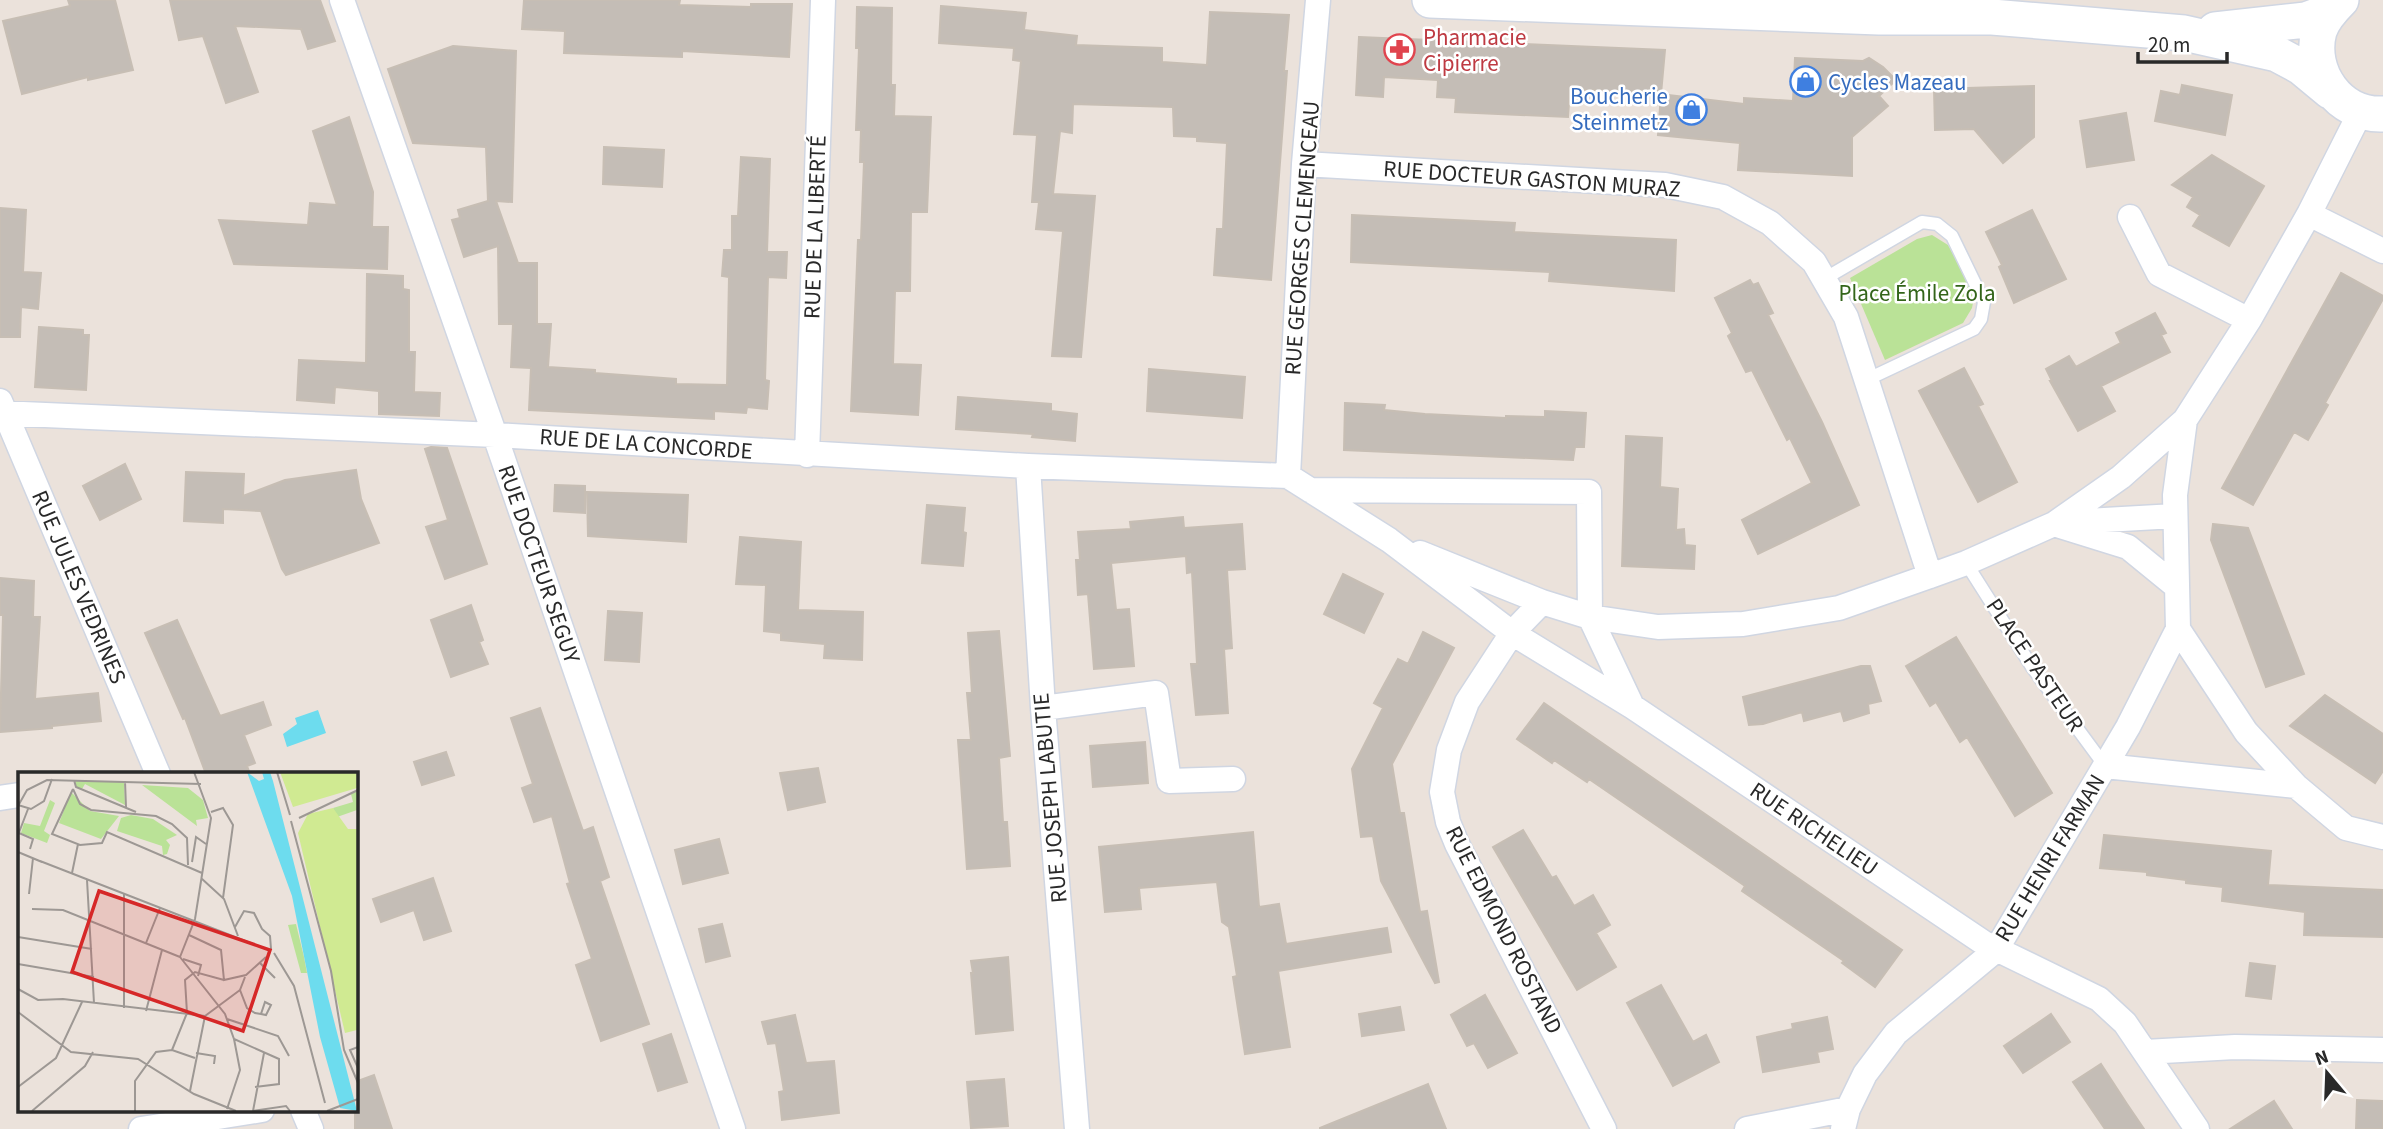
<svg xmlns="http://www.w3.org/2000/svg" width="2383" height="1129" viewBox="0 0 2383 1129" font-family="'Source Sans 3',sans-serif">
  <style>
    .green { fill: #bae297 }
    .water { fill: #6ddcee }
    .building { fill: #c4bdb6; stroke: #c7beb4; stroke-width: 2 }
    .lines { fill: none; stroke-linecap: round; stroke-linejoin: round }
    .lane-casing { stroke: #d0d6e2; stroke-width: 15 }
    .street-casing { stroke: #d0d6e2; stroke-width: 27 }
    .secondary-casing { stroke: #d0d6e2; stroke-width: 38 }
    .lane { stroke: #fff; stroke-width: 12 }
    .street { stroke: #fff; stroke-width: 24 }
    .secondary { stroke: #fff; stroke-width: 35 }
    .labels { text-anchor: middle; dominant-baseline: central; stroke-width: 5; stroke-linejoin: round; paint-order: stroke }
    .health-label { font-size: 23px; fill: #be3a42; stroke: #fff; text-anchor: start }
    .shop-label { font-size: 23px; fill: #366cbe; stroke: #fff; text-anchor: start }
    .street-label { font-size: 23px; fill: #292929; stroke: #fff }
    .park-label { font-size: 23px; fill: #33651a; stroke: #fff }
    .inset-road { fill: none; stroke: #9d9894; stroke-width: 2 }
    .view { fill: #d62828; fill-opacity: 0.15; stroke: #d62828; stroke-width: 3.5 }
    .inset-edge { fill: none; stroke: #292929; stroke-width: 3.5 }
  </style>
  <rect width="100%" height="100%" fill="#ebe2db"/>
  <!-- green -->
  <path class="green" d="M1932,235L1948,245L1975,292L1972,308L1963,323L1885,360L1850,278L1917,239Z"/>
  <!-- water -->
  <path class="water" d="M318,710L326,733L287,747L283,734L297,724L295,718Z"/>
  <!-- building -->
  <path class="building" d="M68,0H115L133,70L88,80V77L22,94L3,21L70,6Z
    M170,0H320L335,41L308,49L301,29L235,26L258,92L226,103L203,36L179,40Z
    M524,0H680L679,5L751,7V4H792L789,57L682,51V57L564,53L565,31L522,29Z
    M941,6L1026,13L1024,30L1077,36L1076,45L1162,48V62L1207,65L1210,12L1289,15L1284,71H1287L1271,280L1214,275L1217,229H1223L1227,143L1197,141V137L1174,136L1173,107L1073,104L1072,133L1060,131L1053,194L1095,196L1081,357L1052,356L1063,231L1036,229L1039,202H1032L1037,135L1014,134L1021,61L1013,60L1014,48L939,43Z
    M857,7L892,8L891,85H895L894,116L931,117L927,212H911L910,291H895L893,364L921,365L918,415L851,411L858,240H861L864,162H860L861,130H856L859,48H856Z
    M1359,37L1665,50L1661,94L1570,89L1568,117L1455,112L1456,98L1437,97L1438,80L1384,77L1383,97L1356,95Z
    M453,46L516,51L512,202L496,201L518,263H537V324H551L548,367L595,370V373L676,379V384L727,385L729,277L722,276L724,250H732V216H738L741,157L770,159L767,252H787L786,278L768,277L765,380L769,381L767,409L747,407L746,413L714,411V419L529,410L531,368L511,367L513,324H499L498,246L464,257L452,220L460,218L458,210L488,201L486,147L413,143L388,69Z
    M1795,58L1863,61L1869,58L1883,67L1896,80L1879,96L1888,106L1852,137V176L1738,170L1740,143L1658,135L1661,94L1744,104V98L1793,101Z
    M2182,85L2232,95L2225,135L2155,121L2161,91L2180,95Z
    M2034,86V137L2003,163L1974,129L1935,130L1934,89Z
    M2126,113L2134,160L2087,167L2080,121Z
    M349,117L373,192L372,227H388L387,269L234,264L219,220L308,225L310,203L337,205L313,131Z
    M604,147L664,150L662,187L603,184Z
    M2212,155L2264,186L2229,246L2193,226L2200,215L2187,207L2193,197L2172,185Z
    M0,208L26,210L23,272L41,273L38,309L21,307L20,337H0Z
    M2032,210L2066,279L2014,303L1999,267L2002,265L1986,232Z
    M1352,215L1515,223L1514,232L1676,240L1674,291L1549,281L1550,272L1351,262Z
    M2341,273L2383,296V299L2325,403L2328,405L2308,440L2294,432L2253,505L2222,488Z
    M367,274L403,276V289L409,290V352H415L414,392L440,393L439,416L379,414V391L335,387L334,403L297,400L299,360L366,363Z
    M1750,280L1753,285L1758,283L1773,313L1768,315L1822,422L1859,505L1758,554L1742,520L1812,483L1790,438L1787,440L1752,370L1746,372L1728,336L1732,333L1715,298Z
    M2155,313L2166,333L2161,335L2170,352L2101,386L2115,411L2078,431L2050,381H2052L2046,369L2069,356L2076,367L2121,343L2116,333Z
    M39,327L83,330V335H89L86,390L35,387Z
    M1964,368L1983,404L1978,406L2017,482L1978,502L1919,391Z
    M1149,369L1245,377L1242,418L1147,411Z
    M958,397L1051,404V411L1077,414L1075,441L1032,437L1033,434L956,429Z
    M1345,403L1385,405L1384,410L1425,414L1506,418V416L1545,417V411L1586,413L1584,447H1575L1573,460L1344,450Z
    M1626,436L1662,438L1660,487L1678,489L1676,530L1684,529L1685,545L1695,546L1694,569L1622,566Z
    M431,447L447,448L487,564L445,579L426,527L448,520L425,449Z
    M125,464L141,499L100,520L83,486Z
    M356,470L361,499L379,543L286,575L282,569L261,511L223,509V523L184,521L186,472L244,474L243,496L285,480Z
    M555,485L585,486V513L554,511Z
    M587,492L688,495L686,542L588,536Z
    M927,505L965,508L963,532L966,533L963,566L922,563Z
    M1183,517L1184,528L1242,524L1245,569L1227,570L1232,648L1224,649L1228,713L1196,715L1191,664H1197L1192,572L1187,573L1186,556L1111,563L1116,610L1129,609L1134,666L1094,669L1088,594L1078,595L1076,560H1080L1078,532L1131,529L1130,522Z
    M2213,524L2248,528L2304,674L2266,687L2211,540Z
    M740,537L801,542L798,610L863,612L862,660L824,658L825,644L781,640V633L764,631L766,585L736,584Z
    M1343,574L1383,594L1364,633L1324,614Z
    M0,578L34,581L33,617H40L35,699L98,693L101,721L52,726V728L0,732L3,615H0Z
    M471,605L483,640L479,642L488,664L451,677L431,620Z
    M608,611L642,613L639,662L605,660Z
    M177,620L220,716L263,702L271,725L244,735L255,763L247,766L250,774H206L185,718L183,719L145,633Z
    M999,631L1010,756L999,758L1003,822H1007L1010,866L967,869L958,740H971L967,693H972L968,633Z
    M1423,632L1454,648L1392,764L1400,813H1404L1420,912L1427,911L1439,982L1435,983L1381,881L1373,836L1361,837L1352,769L1383,708L1374,703L1398,659L1408,664Z
    M1956,637L2052,793L2015,816L1967,737L1960,742L1936,702L1930,706L1906,666Z
    M1861,666H1870L1881,701L1868,704L1869,713L1844,721L1841,711L1804,721L1802,712L1763,724L1749,725L1743,697Z
    M2325,695L2383,734V771L2375,783L2290,726Z
    M1544,703L1902,950L1875,987L1842,963L1844,961L1742,891L1745,886L1589,779L1587,782L1554,760L1552,763L1517,739Z
    M540,708L583,831L593,827L609,877L600,881L649,1024L601,1041L576,965L592,959L567,884L570,883L552,816L534,822L522,788L533,784L511,718Z
    M1145,742L1148,783L1093,787L1090,746Z
    M446,752L454,775L422,785L414,762Z
    M818,768L825,802L788,810L780,773Z
    M1523,830L1552,878L1556,876L1574,906L1593,895L1610,925L1596,933L1616,967L1577,990L1493,847Z
    M1253,832L1259,907L1279,904L1286,944L1387,928L1391,952L1278,971L1290,1047L1245,1054L1233,977L1237,976L1229,927L1222,922L1217,882L1139,888L1141,909L1105,912L1099,847Z
    M2104,835L2271,851L2268,885L2383,890V937L2304,935L2305,912L2222,901L2223,887L2186,883V880L2147,875V872L2100,868Z
    M719,839L728,873L683,884L675,850Z
    M433,878L451,931L424,940L414,910L381,922L373,899Z
    M722,924L730,956L706,962L699,929Z
    M1008,957L1013,1030L976,1034L971,973H973L971,961Z
    M2250,963L2275,966L2271,999L2246,996Z
    M1661,985L1693,1042L1706,1035L1719,1062L1673,1086L1627,1003Z
    M1485,995L1517,1053L1488,1068L1474,1043L1467,1046L1451,1015Z
    M1400,1007L1404,1030L1362,1036L1359,1014Z
    M2051,1014L2070,1042L2023,1073L2004,1046Z
    M795,1015L806,1063L834,1061L839,1113L782,1120L779,1092L784,1091L776,1043L768,1044L762,1022Z
    M1827,1017L1833,1049L1817,1052L1819,1062L1763,1072L1757,1037L1793,1029L1792,1024Z
    M671,1034L687,1082L658,1091L643,1044Z
    M2101,1064L2127,1104L2144,1129H2105L2073,1082Z
    M374,1075L392,1129H355V1082Z
    M1004,1079L1008,1126L971,1128L967,1082Z
    M1428,1084L1446,1129H1320V1128Z
    M2357,1100L2383,1101V1129H2356Z
    M2274,1101L2292,1129H2230Z"/>
  <g class="lines">
    <defs>
      <path id="lane" d="M1824,279L1922,222L1937,224L1952,236L1984,302L1981,319L1974,329L1866,380
        M1966,563L2032,667L2105,766"/>
      <path id="street" d="M342,0L491,424L733,1129
        M1304,164L1665,185L1723,197L1770,223L1814,262L1846,317L1930,576L1966,563L2054,524L2121,477L2185,420L2249,320L2309,214L2361,111
        M2309,214L2383,251
        M2130,217L2159,274L2249,320
        M0,401L158,774
        M0,413L495,435L1028,466L1288,476L1389,540L1512,633L1633,707L1984,943L2099,999L2125,1023L2197,1129
        M2185,420L2175,495L2178,629L2246,732L2296,786L2346,828L2383,837
        M807,455L823,0
        M1028,466L1043,708L1077,1129
        M1288,476L1304,164L1318,0
        M1310,490L1589,492L1590,617L1632,706
        M2069,522L2175,516
        M2054,524L2128,547L2177,587
        M1420,553L1542,602
        M1043,708L1156,693L1169,781L1233,779
        M2105,766L2296,786
        M0,798L19,795
        M2145,1052L2235,1047L2383,1050
        M303,1110L311,1129
        M141,1129L262,1110
        M1604,1129L1457,844L1448,822L1442,792L1449,750L1467,702L1512,633L1542,602L1590,617L1658,627L1743,624L1839,608L1930,576
        M1747,1129L1848,1109
        M1843,1129L1848,1109L1865,1074L1896,1033L1996,950L2128,727L2178,629"/>
      <path id="secondary" d="M1430,0L1879,17H1992
        M2341,0C2332,9 2323,19 2319,31C2308,72 2339,116 2383,114
        M1971,13L1992,17L2184,33L2277,54L2301,67L2330,91
        M2215,30L2306,20L2330,11"/>
    </defs>
    <!-- lane casing -->
    <use href="#lane" class="lane-casing"/>
    <!-- street casing -->
    <use href="#street" class="street-casing"/>
    <!-- secondary casing -->
    <use href="#secondary" class="secondary-casing"/>
    <!-- lane -->
    <use href="#lane" class="lane"/>
    <!-- street -->
    <use href="#street" class="street"/>
    <!-- secondary -->
    <use href="#secondary" class="secondary"/>
  </g>
  <!-- icons -->
  <defs>
    <symbol id="pharmacy-ring" viewBox="-11 -11 22 22"><circle r="9.5" fill="#fff" stroke="#e0444e" stroke-width="1.5"/><path d="M-2-6h4v4h4v4h-4v4h-4v-4h-4v-4h4Z" fill="#e0444e"/></symbol>
    <symbol id="shop-ring" viewBox="-11 -11 22 22"><circle r="9.5" fill="#fff" stroke="#3f7fe0" stroke-width="1.5"/><path d="M-5-2.5h2.3a2.7 3.5 0 0 1 5.4 0H5L5.5 6h-11ZM-1.5-2.5h3a1.5 2.3 0 0 0-3 0Z" fill="#3f7fe0"/></symbol>
  </defs>
  <g fill-rule="evenodd">
    <use href="#pharmacy-ring" x="1382" y="32" width="35" height="35"/>
    <use href="#shop-ring" x="1788" y="64" width="35" height="35"/>
    <use href="#shop-ring" x="1674" y="92" width="35" height="35"/>
  </g>
  <g class="labels">
    <!-- health labels -->
    <g class="health-label">
      <text x="1423" y="37">Pharmacie<tspan x="1423" dy="26">Cipierre</tspan></text>
    </g>
    <!-- shop labels -->
    <g class="shop-label">
      <text x="1828" y="82">Cycles Mazeau</text>
      <text x="1668" y="96" text-anchor="end">Boucherie<tspan x="1668" dy="26">Steinmetz</tspan></text>
    </g>
    <!-- street labels -->
    <g class="street-label">
      <text transform="translate(1532 179) rotate(4)">RUE DOCTEUR GASTON MURAZ</text>
      <text transform="translate(815 227) rotate(-88)">RUE DE LA LIBERTÉ</text>
      <text transform="translate(1302 238) rotate(-86)">RUE GEORGES CLEMENCEAU</text>
      <text transform="translate(646 444) rotate(4)">RUE DE LA CONCORDE</text>
      <text transform="translate(539 564) rotate(71)">RUE DOCTEUR SEGUY</text>
      <text transform="translate(79 587) rotate(67)">RUE JULES VEDRINES</text>
      <text transform="translate(2035 665) rotate(56)">PLACE PASTEUR</text>
      <text transform="translate(1050 798) rotate(-95)">RUE JOSEPH LABUTIE</text>
      <text transform="translate(1814 829) rotate(34)">RUE RICHELIEU</text>
      <text transform="translate(2050 858) rotate(-59)">RUE HENRI FARMAN</text>
      <text transform="translate(1504 930) rotate(63)">RUE EDMOND ROSTAND</text>
    </g>
    <!-- park labels -->
    <g class="park-label">
      <text x="1917" y="293">Place Émile Zola</text>
    </g>
  </g>
  <!-- overview -->
  <g transform="translate(18 772)">
    <rect width="340" height="340" fill="#ebe2db"/>
    <path d="M57,9L106,10L107,33L67,12L64,17L58,15ZM124,13L170,16L185,28L190,46L178,48L179,54ZM339,19V38L319,45L315,36L335,30L333,22ZM53,20L72,39L101,44L83,67L41,51ZM32,28L37,31L26,59L32,63L29,71L3,61L6,51L22,54ZM113,43L135,47L159,63L148,68L152,73L149,82L145,83L144,74L99,59L103,46ZM278,152L286,185L289,201H283L270,153Z" fill="#bae297"/>
    <path d="M262,0H339V16L275,35ZM315,36L330,57H339V258L327,261L280,61L290,42Z" fill="#d0ea92"/>
    <path d="M229,0L241,9L246,7L244,0H252L255,9L339,339L322,336L302,265L274,124Z" fill="#6ddcee"/>
    <path class="inset-road" d="M259,0L272,43M56,8L58,15L118,40M107,9L108,35M55,17L34,62L62,73L84,71L89,60L184,101M55,17L62,32L73,38L138,44L154,52L169,66L170,93M0,33L13,37L26,29L34,7M0,34L9,18L29,8L183,12M193,40L205,36L215,53L205,126M281,46L340,18M273,49L313,199L326,278L340,311M1,61L15,67L12,77M0,63L10,37M0,80L24,90M22,89L248,177M174,90L178,65L188,72M54,101L60,72M183,106L206,127L220,164M69,108L76,231M11,122L15,86M14,137L45,138L162,185M217,155L226,139L236,141L244,157L252,164L253,177M171,163L203,178L206,208L228,203L248,185M0,165L74,177M128,171L142,136M256,181L276,214L307,331M162,185L207,242L216,267L261,287V312L237,315M162,185L177,147L193,46L176,0M165,187L183,193L180,204M242,191L257,206M0,192L76,205M227,205L222,218L229,236L237,241L243,242L248,243L253,233L247,230L243,242M0,217L20,228L45,227L187,244L222,218M106,236V122M128,239L144,178M0,240L53,280L120,287L176,322L218,339M209,247L260,264L271,284M340,275L332,278L340,296M154,278L169,241L167,208L177,200L206,208M178,281L197,284L196,292M0,315L38,286L64,230M172,319L187,244M209,337L222,298L216,267M14,339L67,294L75,280M117,339V309L138,280L154,278L177,286M235,339L246,281M235,339L268,334L272,339M309,339L340,327"/>
    <path class="view" d="M81,119L252,178L225,259L54,200Z"/>
    <rect width="340" height="340" class="inset-edge"/>
  </g>
  <!-- north arrow -->
  <g transform="translate(2327 1073) rotate(341)" stroke="#ffffff" stroke-width="5" paint-order="stroke">
  <path d="M0-5L12 26L0 18L-12 26Z" fill="#292929"/>
  <text y="-10" font-size="19" font-weight="bold" text-anchor="middle" fill="#292929">N</text>
  </g>
  <!-- scale -->
  <path d="M2138 52v10h89v-10" fill="none" stroke="#292929" stroke-width="3.5"/>
  <text x="2148" y="52" font-size="21" fill="#292929" stroke="#ffffff" stroke-width="5" paint-order="stroke">20 m</text>
</svg>
